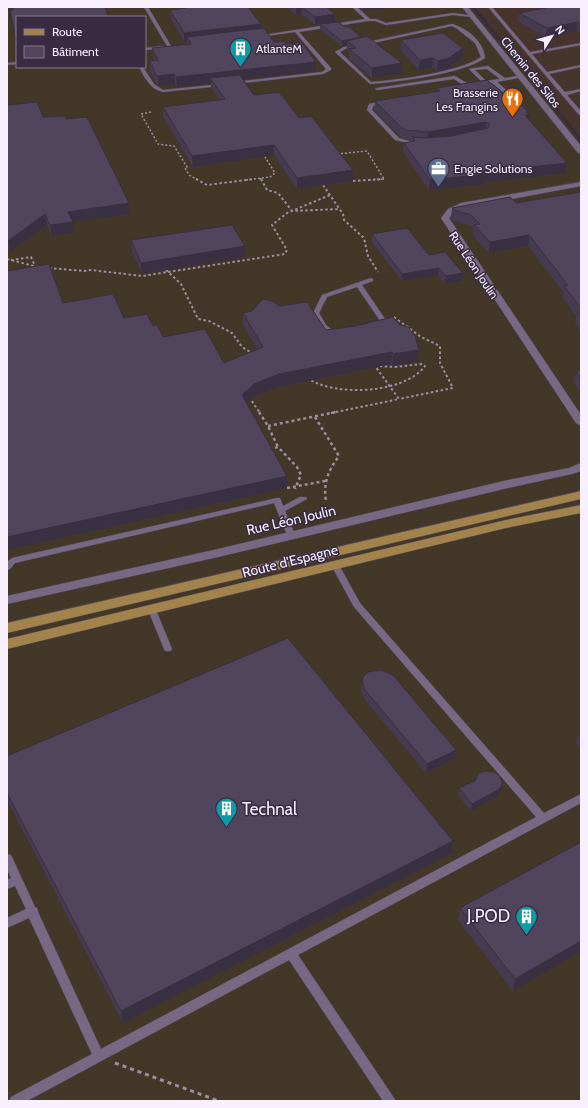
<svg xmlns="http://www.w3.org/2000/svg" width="588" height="1108" viewBox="0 0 588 1108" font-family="Cabin,sans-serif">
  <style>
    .industrial { fill: #433728; fill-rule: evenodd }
    .medical { fill: #47342d }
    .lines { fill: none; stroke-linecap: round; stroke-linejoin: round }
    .lane-casing { stroke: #53485c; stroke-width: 1 }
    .street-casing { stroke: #53485c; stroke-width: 1 }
    .primary-casing { stroke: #53485c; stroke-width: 1 }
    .path-far3 { stroke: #9a90a3; stroke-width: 1.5; stroke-dasharray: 2 2; stroke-linecap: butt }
    .path-far2 { stroke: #9a90a3; stroke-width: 2; stroke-dasharray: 2.5 2.5; stroke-linecap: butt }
    .path-far1 { stroke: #9a90a3; stroke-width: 2.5; stroke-dasharray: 3 3; stroke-linecap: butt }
    .path { stroke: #9a90a3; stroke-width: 3; stroke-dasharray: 4 4; stroke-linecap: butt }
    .lane { fill: #776983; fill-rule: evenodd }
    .street { fill: #776983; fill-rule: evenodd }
    .primary { fill: #a3834c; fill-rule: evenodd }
    .wall { fill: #463b50 }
    .shaded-wall { fill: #393041 }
    .building { fill: #51455d; stroke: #393041 }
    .labels { text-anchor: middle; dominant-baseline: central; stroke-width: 3; stroke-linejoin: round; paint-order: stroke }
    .far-poi-label { font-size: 12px; fill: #f8f0ff; stroke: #382b42; text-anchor: start }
    .far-street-label { font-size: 12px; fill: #f8f0ff; stroke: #382b42 }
    .street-label { font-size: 14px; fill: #f8f0ff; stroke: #382b42 }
    .near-poi-label { font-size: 17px; fill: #f8f0ff; stroke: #382b42; text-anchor: start }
  </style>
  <rect width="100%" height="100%" fill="#382b42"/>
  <!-- industrial -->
  <path class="industrial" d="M7,7H471L581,142V1101H7ZM17,17H145V67H17Z"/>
  <!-- medical -->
  <path class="medical" d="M475,7H581V138Z"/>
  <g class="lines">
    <defs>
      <path id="lane" d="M144,7H148L171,46V47L167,46Z
        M352,7H357L370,19H376L386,23L453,13L475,16L473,17L453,15L386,25L375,21H368L299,32L331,68V70L323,74L234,84L232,83L234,82L322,72L326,69L295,32L259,37L257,36L365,19Z
        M488,7H492L530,52L581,43V45L532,54L547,72L581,65V67L549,74L565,92L581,89V91L567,95L581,111V115H579Z
        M452,24C467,28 484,42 485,58C462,74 398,82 370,84L335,52L344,47ZM452,26L456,28L475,43L481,57C460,72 398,80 371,82L340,52L345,49Z
        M162,46L164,47V48L145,50V48Z
        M17,62V64L7,65V63Z
        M488,66L505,78L523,75V77L497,82L516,98V100H512L492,83L478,85V83L482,82L469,69ZM487,69L500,79L486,81L475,70Z
        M139,67H143L154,84L163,90L221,84L223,85L221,86L163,92C150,89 145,78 139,67Z
        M455,76L470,85V87H466L454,79L377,90L375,89L377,88Z
        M384,101H386V103L373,106L372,110L399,138L416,143V145L395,140L367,110L369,104Z
        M371,278L373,279V281L362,285L387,322L385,328L379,329L376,327L380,325L381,322L357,287L327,297L319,313L326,325L339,335L336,337C324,333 318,325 313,313L322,295Z
        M300,497H306L307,499L285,511L295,535L291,538L287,535L274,503L15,563L10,569L7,570V562L12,558L277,498H280L283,506Z
        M335,562L338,563L360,603L544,813L581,794V803L298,955L396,1101H383L289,960L27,1101H9L11,1097L92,1054L29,918L7,928V918L26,909L15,886L7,889V880L11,878L7,869V854L11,855L35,907L37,908L38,912L101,1049L536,817L354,607L331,565Z
        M152,607L156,610L172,649L171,651H165L164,649L148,610Z"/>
      <path id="street" d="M462,7H468L581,146V153H578Z
        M581,182V186L464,208L456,211L449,218L581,415V426L576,423L441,218L448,209L461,203Z
        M581,463V471L572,474L508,488L218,557L7,604V596L218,549L508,480L569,468Z"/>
      <path id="primary" d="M581,491V499L7,633V623Z
        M581,505V513L506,528L7,649V639L506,520Z"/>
    </defs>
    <!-- lane casing -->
    <use href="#lane" class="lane-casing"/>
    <!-- street casing -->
    <use href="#street" class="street-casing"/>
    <!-- primary casing -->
    <use href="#primary" class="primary-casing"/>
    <!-- path-far3 -->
    <path class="path-far3" d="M151,112L141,114L158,144L174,146L187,167L185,168L189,175L198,180
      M337,154L367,151L384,179L368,180
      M260,178L261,180
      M246,180L270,177L275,173L265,157"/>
    <!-- path-far2 -->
    <path class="path-far2" d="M196,179L207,185L254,179
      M261,179L267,190L278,193L292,211L340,209
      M353,181L384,179
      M323,185L343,214L344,220L364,238L368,256L378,272
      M7,259L38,267
      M11,260L31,257L35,266
      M49,268L84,271L91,270L142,276L285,254L287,250L272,225L287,213L330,195
      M166,270L181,284L198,319L209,321L232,333L242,347L252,353
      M394,317L421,337L440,346V363L453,388L399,399
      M307,378C335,397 404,394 425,366L422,364L395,367L375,366
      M249,397L260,413
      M331,413L399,399L375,366"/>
    <!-- path-far1 -->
    <path class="path-far1" d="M259,412L268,426L278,447
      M315,417L339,456C328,471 323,483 326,501
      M268,426L336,412
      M269,449L278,447L297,467L301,475L295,489
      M287,488L325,481"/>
    <!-- path -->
    <path class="path" d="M115,1063L219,1101"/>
    <!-- lane -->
    <use href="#lane" class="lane"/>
    <!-- street -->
    <use href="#street" class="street"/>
    <!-- primary -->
    <use href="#primary" class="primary"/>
  </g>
  <!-- wall -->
  <path class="wall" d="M181,7H248L261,29L274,42L286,44L316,71L243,79L254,95L299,118L353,170V181L297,189L274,155L193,167L163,117V107L219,99L211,88V83L177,87L175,84L159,85L157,84L150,71V61H154L153,57L152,48L187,44V42H184L171,19L170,10L182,9Z
    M286,7H334L329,8V9L335,14V22L315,25L301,14L296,15Z
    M359,7H399L363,11Z
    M581,7V33L577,31L545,37L518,22L519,13Z
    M320,24L345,27L361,37L401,73L372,78L349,59V52L346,50L347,45L342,47L320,29Z
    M401,40L462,58L449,68L437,71L432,67L419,70L400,50Z
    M436,88L503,93L528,111L529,120L567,163L565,173L485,182V184L429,190L403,152L404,143L411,142L412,140H406L402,138L374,110L375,101L436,92Z
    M7,105L43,117L66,119L130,214L73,222L74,232L52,236L47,225L10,252L8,246H7Z
    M581,192V332L575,324L576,316L562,297L563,292L528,246L489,253L473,236L474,229L470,225L453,221L451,218L452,208L516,203Z
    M372,234L429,255L463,273L462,281L445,284L438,275L402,281L371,241Z
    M131,240L245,257L142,274L132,251Z
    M7,271L63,303L124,318L153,326L163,337L224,363L257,349L243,325V313L280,306L326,330L419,350L418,362L392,366L391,364L279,387L255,396L246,403L287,476V488L7,550Z
    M576,371H581V393L574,383Z
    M362,680L456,750L454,759L426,773L365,700L361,690Z
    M581,734V748L576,743L577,736Z
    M7,756L453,841L452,853L123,1023L9,804L7,805Z
    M459,788L501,791L497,797L471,811L458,795Z
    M581,842V953L580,952L513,991L458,920L460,908Z"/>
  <!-- shaded-wall -->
  <path class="shaded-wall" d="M302,7L301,14L296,15V8Z
    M363,7H399L363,11Z
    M335,14V22L315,25V17Z
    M578,22L577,31L545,37L547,28Z
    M261,24V33L187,37V42H184V33Z
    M361,37V42L347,41V45L342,47V41Z
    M16,40H17V49Z
    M463,48L462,58L449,68L437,71L438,61Z
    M433,58L432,67L419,70L420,60Z
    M316,62V71L214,83L210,78L211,83L177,87L176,77Z
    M402,63L401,73L372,78V68Z
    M174,74L175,84L159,85L158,76Z
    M528,111L527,115H530L529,124H524L526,112Z
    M486,122L485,132L427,141L428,132Z
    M274,145V155L193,167L192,156Z
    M567,163L565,173L485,182V184L429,190L430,180L483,172Z
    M353,170V181L297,189V178Z
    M129,203L130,214L73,222L74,232L52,236L50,225L68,212Z
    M45,214L47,225L10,252L8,241Z
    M529,235L528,246L489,253L490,242Z
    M245,246V257L142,274L141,263Z
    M439,268L438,275L402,281V274Z
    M463,273L462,281L445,284L446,276Z
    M419,350L418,362L392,366L393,354Z
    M392,352L391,364L279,387L255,396L242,407V395L254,384L279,374Z
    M287,476V488L7,550V537Z
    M456,750L454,759L426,773L427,764Z
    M502,785L501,791L497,797L471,811L472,804Z
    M7,795L9,804L7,805Z
    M453,841L452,853L123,1023L121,1011Z
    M581,941L580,952L513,991L515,979Z"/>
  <!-- building -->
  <path class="building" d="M13,7H105L108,17H17V40H16L10,10H13Z
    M186,7H248L261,24L184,33L170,10L187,8Z
    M302,7H329H326L335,14L315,17Z
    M550,7H581V23L578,22L547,28L519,13Z
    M339,22L345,27H349L361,37L342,41L320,24Z
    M264,28L274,42L284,41L286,44L301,42L316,62L176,77L174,74L158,76L156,75L150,61L158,60L152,48L191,44L187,37Z
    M443,33L463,48L449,58L438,61L433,58L420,60L401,40Z
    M367,36L402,63L372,68L349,49L356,48L347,41Z
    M240,75L254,95L279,92L299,118L311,116L353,170L297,178L274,145L192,156L163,107L225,99L210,78Z
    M487,80L503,93L506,92L528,111L526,112L530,115H525L567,163L483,172L486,174L430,180L404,143L415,141L412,137L425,138L452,136L488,128L490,124L486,122L428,132L406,130L402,128L375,101L440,91L436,88Z
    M37,102L43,117L65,116L66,119L87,117L129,203L68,212L73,222L50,225L45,214L8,241L7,238V105Z
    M581,192V308L564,286L568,285L529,235L490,242L474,225L480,224L471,215L454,210L452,208L510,197L516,203Z
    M232,225L245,246L141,263L131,240Z
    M407,228L429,255L445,252L463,273L446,276L439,268L402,274L372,234Z
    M49,264L63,303L113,294L124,318L147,314L153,326L157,325L163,337L205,329L224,363L263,347L243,313L252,311L259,303L263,299L272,301L280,306L307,302L326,330L355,326L393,317L400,325L408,327L415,336L419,350L393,354L392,352L279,374L254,384L242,395L287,476L7,537V271Z
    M577,312H581V318Z
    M576,371H581V379Z
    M288,638L453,841L121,1011L7,793V756Z
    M381,670L393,675L456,750L427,764L365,690L362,680L364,676L368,672Z
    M581,734V740L577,736Z
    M485,771L493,772L498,774L502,781V785L498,790L472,804L459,788L475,781L479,773Z
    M581,842V941L515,979L460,908Z"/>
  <!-- icons -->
  <defs>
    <symbol id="building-pin" viewBox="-11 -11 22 30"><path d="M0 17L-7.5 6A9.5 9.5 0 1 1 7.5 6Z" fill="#0f9aa8" stroke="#382b42"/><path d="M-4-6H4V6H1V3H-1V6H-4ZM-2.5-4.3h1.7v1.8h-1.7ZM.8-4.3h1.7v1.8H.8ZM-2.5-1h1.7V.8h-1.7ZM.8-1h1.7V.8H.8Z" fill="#fff"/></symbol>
    <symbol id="restaurant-pin" viewBox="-11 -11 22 30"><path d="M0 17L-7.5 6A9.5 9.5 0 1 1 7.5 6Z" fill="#e8710a" stroke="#382b42"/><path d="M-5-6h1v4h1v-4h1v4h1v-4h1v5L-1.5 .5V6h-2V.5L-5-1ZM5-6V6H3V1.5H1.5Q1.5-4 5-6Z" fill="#fff"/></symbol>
    <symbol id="office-pin" viewBox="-11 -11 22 30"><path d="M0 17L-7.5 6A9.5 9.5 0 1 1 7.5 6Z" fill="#5c6f8a" stroke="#382b42"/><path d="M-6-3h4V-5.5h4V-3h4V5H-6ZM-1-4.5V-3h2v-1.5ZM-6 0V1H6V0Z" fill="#fff"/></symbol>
  </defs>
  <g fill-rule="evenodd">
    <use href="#building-pin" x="228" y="36" width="25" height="34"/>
    <use href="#restaurant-pin" x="500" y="86" width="25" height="34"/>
    <use href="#office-pin" x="426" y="156" width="25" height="34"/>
    <use href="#building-pin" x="214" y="796" width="25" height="34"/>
    <use href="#building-pin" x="514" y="904" width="25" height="34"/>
  </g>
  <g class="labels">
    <!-- far-poi labels -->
    <g class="far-poi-label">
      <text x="256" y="48">AtlanteM</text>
      <text x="498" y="92" text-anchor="end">Brasserie<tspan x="498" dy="14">Les Frangins</tspan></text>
      <text x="454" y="168">Engie Solutions</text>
    </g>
    <!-- far-street labels -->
    <g class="far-street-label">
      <text transform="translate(531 72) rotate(51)">Chemin des Silos</text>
      <text transform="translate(474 265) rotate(56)">Rue Léon Joulin</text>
    </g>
    <!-- street labels -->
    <g class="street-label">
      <text transform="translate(291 520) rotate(-13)">Rue Léon Joulin</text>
      <text transform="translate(290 561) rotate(-14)">Route d'Espagne</text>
    </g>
    <!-- near-poi labels -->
    <g class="near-poi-label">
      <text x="242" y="809">Technal</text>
      <text x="510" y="916" text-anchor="end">J.POD</text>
    </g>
  </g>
  <!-- border -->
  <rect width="588" height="1108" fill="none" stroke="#f8f0ff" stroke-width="16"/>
  <!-- legend -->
  <rect x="16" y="16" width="130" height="52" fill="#382b42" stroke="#857a8e"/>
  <rect x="24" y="29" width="20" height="6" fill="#a3834c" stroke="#857a8e"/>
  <text x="52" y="36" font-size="12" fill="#f8f0ff">Route</text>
  <rect x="24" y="46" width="20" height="12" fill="#51455d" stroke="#857a8e"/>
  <text x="52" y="56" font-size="12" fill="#f8f0ff">Bâtiment</text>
  <!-- north arrow -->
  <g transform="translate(552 36) rotate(53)" stroke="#382b42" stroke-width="3" paint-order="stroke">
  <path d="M0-3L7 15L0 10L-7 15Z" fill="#f8f0ff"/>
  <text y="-6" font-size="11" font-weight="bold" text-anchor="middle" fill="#f8f0ff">N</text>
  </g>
</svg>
